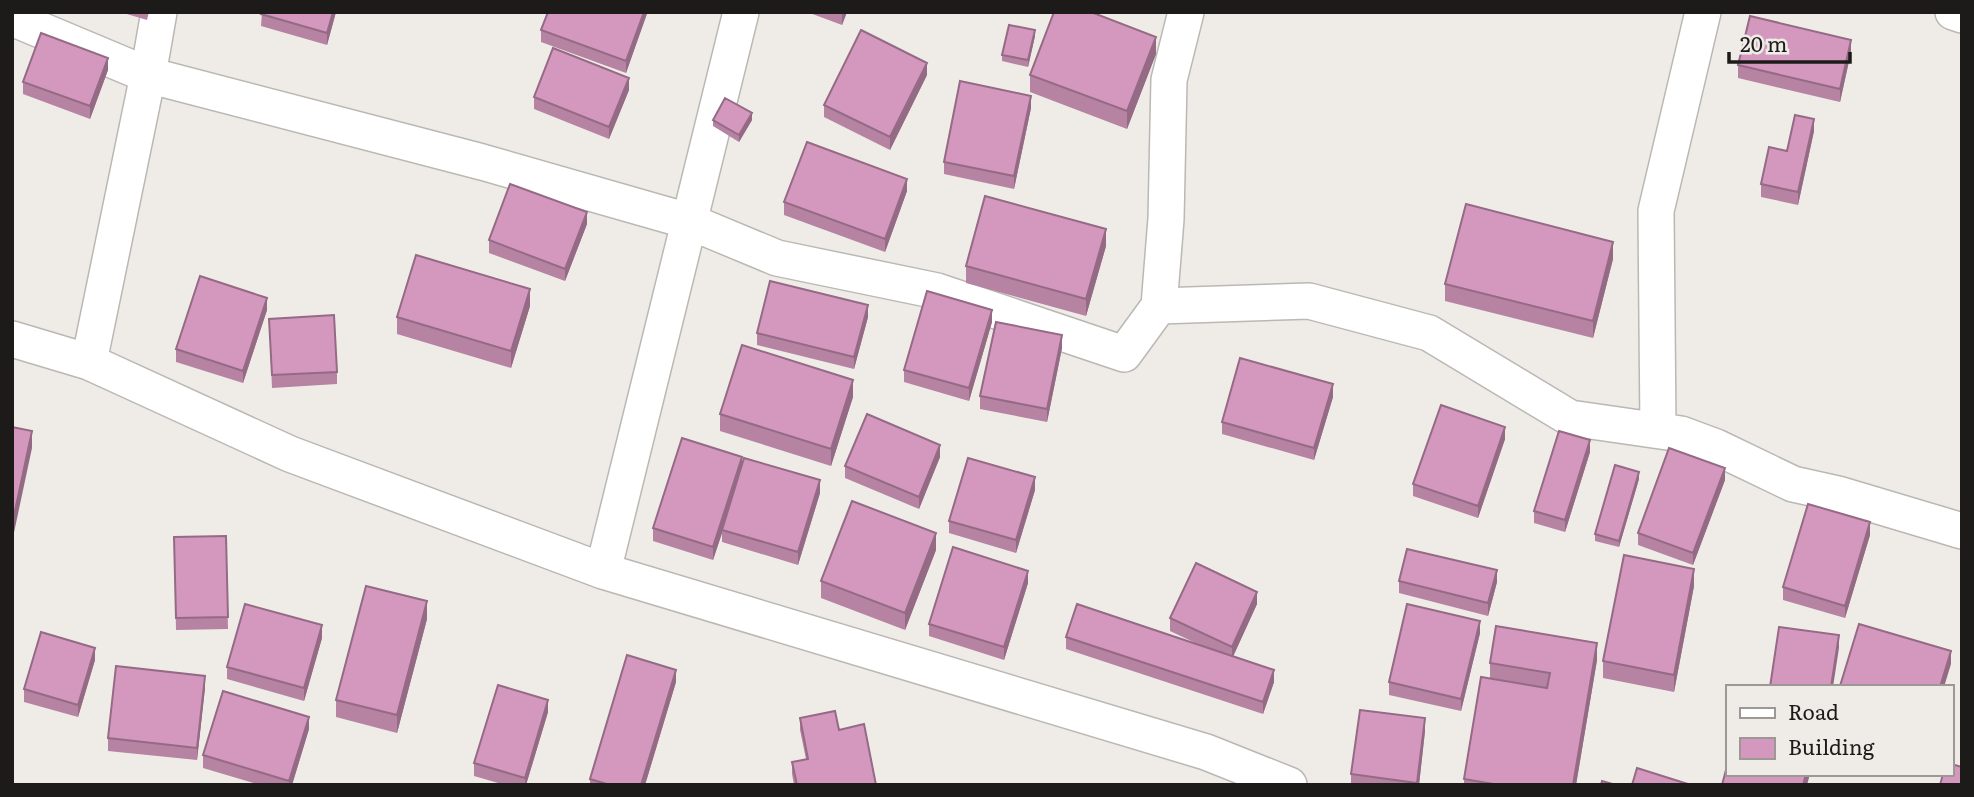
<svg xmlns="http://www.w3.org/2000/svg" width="1974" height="797" viewBox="0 0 1974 797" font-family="Literata,serif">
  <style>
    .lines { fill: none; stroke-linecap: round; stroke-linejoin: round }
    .minor-casing { stroke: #bbb8b4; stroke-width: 38 }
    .minor { stroke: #fff; stroke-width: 35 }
    .wall { fill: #b683a3 }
    .shaded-wall { fill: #946a85 }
    .building { fill: #d498be; stroke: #946a85; stroke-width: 2 }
  </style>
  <rect width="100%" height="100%" fill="#efece7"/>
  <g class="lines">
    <defs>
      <path id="minor" d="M1953,12L1962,15
        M12,18L148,75L482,162L688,221L777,258L937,291L1124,354L1159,306L1309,301L1429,333L1570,418L1681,434L1716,447L1793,484L1838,494L1962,531
        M1159,306L1166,219L1169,80L1186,12
        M12,339L89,362L290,454L603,571L1206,752L1289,785
        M89,362L148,75L159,12
        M1658,430L1656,211L1703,12
        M603,571L741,12"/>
    </defs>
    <!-- minor casing -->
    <use href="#minor" class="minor-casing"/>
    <!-- minor -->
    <use href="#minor" class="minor"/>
  </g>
  <!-- wall -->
  <path class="wall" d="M120,12H149L147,20Z
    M262,12H336L327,45L261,26Z
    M647,12L626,73L541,42V30Z
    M807,12H847L842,25Z
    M1035,36L1028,67L1002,61V55Z
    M1851,52L1840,102L1738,78V65Z
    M1156,54L1127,129L1030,92V75Z
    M108,70L90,119L23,94V82Z
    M927,75L890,150L824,117V105Z
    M629,90L609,139L534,109V97Z
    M1031,108L1014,189L944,174V162Z
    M713,120H752L739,142L713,126Z
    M1814,131L1798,205L1761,197V184L1787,151Z
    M907,191L885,252L784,215V202Z
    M587,224L565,281L489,253V240Z
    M1106,246L1086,316L966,283V266Z
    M1613,259L1593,338L1445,301V284Z
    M530,306L511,368L397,334V317Z
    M267,310L243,383L176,362V349Z
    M868,317L854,369L757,345V333Z
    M269,319L337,372V384L272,388Z
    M992,322L969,401L904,382V370Z
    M1062,348L1047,422L980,409V396Z
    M853,397L831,466L720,431V414Z
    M1333,397L1314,460L1222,434V422Z
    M1505,439L1478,518L1413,496V484Z
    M1590,452L1565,532L1534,523V511Z
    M940,457L919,509L845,478V466Z
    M742,465L820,493L798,565L722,542V533L713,560L653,541V528Z
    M1639,479L1619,547L1595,541V534Z
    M1725,480L1693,565L1638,545V533Z
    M1035,490L1016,553L949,533V521Z
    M1870,535L1845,618L1783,600V587Z
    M226,536L228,629L176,630L174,537Z
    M936,550L905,630L821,598V581Z
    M1399,581L1497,582L1488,616L1399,593Z
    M1028,583L1004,660L929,636V624Z
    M1694,586L1674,692L1603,678V661Z
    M1257,604L1233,656L1274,682L1263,714L1066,649V637L1204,647L1170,631V618Z
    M427,619L397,733L336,717V700Z
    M1480,633L1461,711L1389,695V682Z
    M322,638L304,701L227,679V667Z
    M95,660L78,717L24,702V689Z
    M1597,660L1576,785H1464V779L1490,679V663Z
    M676,682L645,785H590V779Z
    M205,688L197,760L108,751V738Z
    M548,712L526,785H505L474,776V763Z
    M800,718L839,730L876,785H794L792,774V762L806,759L800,730Z
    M309,729L292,785H260L203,768V755Z
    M1425,731L1419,785H1351V774Z"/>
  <!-- shaded-wall -->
  <path class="shaded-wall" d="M333,12H336L327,45V33Z
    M644,12H647V14L626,73V61Z
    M847,12L842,25V13Z
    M1035,30V36L1028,67V60Z
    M1156,37V54L1127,129V111Z
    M1851,40V52L1840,102V89Z
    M108,58V70L90,119V106Z
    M927,63V75L890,150V137Z
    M629,78V90L609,139V127Z
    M1031,96V108L1014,189V176Z
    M752,113V120L739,142V135Z
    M1814,119V131L1798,205V192Z
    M907,179V191L885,252V239Z
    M587,212V224L565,281V269Z
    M1106,229V246L1086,316V299Z
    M1613,242V259L1593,338V321Z
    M530,289V306L511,368V351Z
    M267,298V310L243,383V371Z
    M868,305V317L854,369V357Z
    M992,310V322L969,401V388Z
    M1062,335V348L1047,422V409Z
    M853,380V397L831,466V449Z
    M1333,384V397L1314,460V448Z
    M1505,427V439L1478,518V506Z
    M32,431V448L12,542V525Z
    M1590,440V452L1565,532V520Z
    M940,445V457L919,509V497Z
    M742,457V470L722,530V533L713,560V547Z
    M1725,468V480L1693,565V553Z
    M1639,472V479L1619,547V541Z
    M1035,477V490L1016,553V540Z
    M820,480V493L798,565V552Z
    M1870,522V535L1845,618V606Z
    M936,533V550L905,630V613Z
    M1694,569V586L1674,692V675Z
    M1497,570V582L1488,616V603Z
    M1028,571V583L1004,660V647Z
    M1257,592V604L1232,659V647Z
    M427,601V619L397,733V715Z
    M1480,621V633L1461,711V699Z
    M322,625V638L304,701V688Z
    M1839,635V648L1833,687H1831Z
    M1597,643V660L1576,785H1573Z
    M95,648V660L78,717V705Z
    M1951,651V664L1944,687H1940Z
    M676,670V682L645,785H641Z
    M1274,670V682L1263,714V702Z
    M205,676V688L197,760V748Z
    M548,700V712L526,785H525V778Z
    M309,717V729L292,785H289V781Z
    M1425,718V731L1419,785H1417Z
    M1806,774H1810L1807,785H1803Z"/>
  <!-- building -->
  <path class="building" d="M262,12H333L327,33L261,14Z
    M548,12H644L626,61L541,30Z
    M1054,12H1091L1156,37L1127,111L1030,75Z
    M1750,16L1851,40L1840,89L1738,65Z
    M1009,25L1035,30L1028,60L1002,55Z
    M861,30L927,63L890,137L824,105Z
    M41,33L108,58L90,106L23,82Z
    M553,48L629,78L609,127L534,97Z
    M960,81L1031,96L1014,176L944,162Z
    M725,98L752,113L739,135L713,120Z
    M1795,115L1814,119L1798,192L1761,184L1769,147L1787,151Z
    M807,142L907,179L885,239L784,202Z
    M510,184L587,212L565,269L489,240Z
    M985,196L1106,229L1086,299L966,266Z
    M1466,204L1613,242L1593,321L1445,284Z
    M416,255L530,289L511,351L397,317Z
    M200,276L267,298L243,371L176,349Z
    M770,281L868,305L854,357L757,333Z
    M927,291L992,310L969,388L904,370Z
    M334,315L337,372L272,375L269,319Z
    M996,322L1062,335L1047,409L980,396Z
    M742,345L853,380L831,449L720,414Z
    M1240,358L1333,384L1314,448L1222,422Z
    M1441,405L1505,427L1478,506L1413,484Z
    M867,414L940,445L919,497L845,466Z
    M12,427L32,431L12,525Z
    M1559,431L1590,440L1565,520L1534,511Z
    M682,438L742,457L713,547L653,528Z
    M1669,448L1725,468L1693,553L1638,533Z
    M744,458L820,480L798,552L722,530Z
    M968,458L1035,477L1016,540L949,521Z
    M1615,465L1639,472L1619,541L1595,534Z
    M852,501L936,533L905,613L821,581Z
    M1808,504L1870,522L1845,606L1783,587Z
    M226,536L228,617L176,618L174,537Z
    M953,547L1028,571L1004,647L929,624Z
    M1407,549L1497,570L1488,603L1399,581Z
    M1624,555L1694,569L1674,675L1603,661Z
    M1196,563L1257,592L1232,647L1170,618Z
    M366,586L427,601L397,715L336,700Z
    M245,604L322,625L304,688L227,667Z
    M1077,604L1274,670L1263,702L1066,637Z
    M1407,604L1480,621L1461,699L1389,682Z
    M1859,624L1951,651L1940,687L1840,686Z
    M1496,626L1597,643L1573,785H1499L1464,779L1481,677L1547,688L1550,673L1490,663Z
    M1779,627L1839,635L1831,687H1770Z
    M41,632L95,648L78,705L24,689Z
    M627,655L676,670L641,785H610L590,779Z
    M116,666L205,676L197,748L108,738Z
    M498,685L548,700L525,778L474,763Z
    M223,691L309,717L289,781L203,755Z
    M1360,710L1425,718L1417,783L1351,774Z
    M835,711L839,730L864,724L876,785H797L792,762L808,759L800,718Z
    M1951,764L1962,767V785H1940L1943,774H1951Z
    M1727,766V774H1806L1803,785H1722Z
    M1637,768L1691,785H1632Z
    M1602,781L1616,785H1601Z"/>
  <!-- border -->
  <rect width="1974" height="797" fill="none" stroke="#1c1b19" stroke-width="28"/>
  <!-- legend -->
  <rect x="1726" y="685" width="228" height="91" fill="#efece7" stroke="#9b9895" stroke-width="2"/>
  <rect x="1740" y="708" width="35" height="10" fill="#ffffff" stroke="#9b9895" stroke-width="2"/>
  <text x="1788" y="720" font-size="21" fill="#1c1b19">Road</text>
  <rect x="1740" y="738" width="35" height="21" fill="#d498be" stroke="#9b9895" stroke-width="2"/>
  <text x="1788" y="755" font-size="21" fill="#1c1b19">Building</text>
  <!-- scale -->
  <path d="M1729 52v10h121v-10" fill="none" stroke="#1c1b19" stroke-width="3.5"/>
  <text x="1740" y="52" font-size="21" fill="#1c1b19" stroke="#efece7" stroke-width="5" paint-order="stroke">20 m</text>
</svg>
